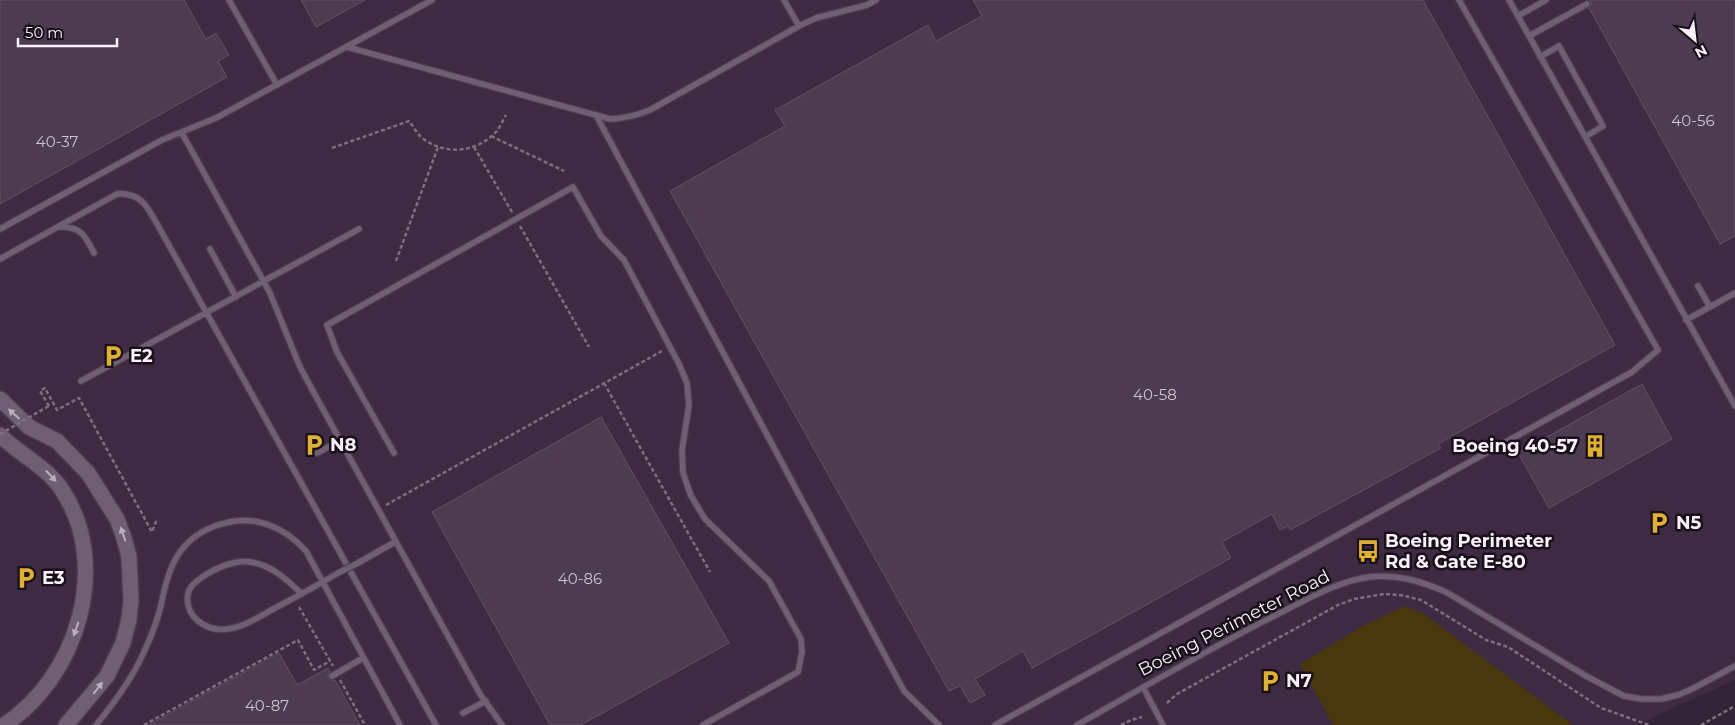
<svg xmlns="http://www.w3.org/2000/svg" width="1735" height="725" viewBox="0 0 1735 725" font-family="Montserrat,sans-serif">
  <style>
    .built { fill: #3f2a43 }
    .green { fill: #49380d }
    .building { fill: #4d3c51; stroke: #625066 }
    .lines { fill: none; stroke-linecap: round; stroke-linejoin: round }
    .service-casing { stroke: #4c3e4f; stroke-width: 8 }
    .tertiary-casing { stroke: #4c3e4f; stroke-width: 18 }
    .path { stroke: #7d6f80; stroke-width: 2.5; stroke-dasharray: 4 2.5; stroke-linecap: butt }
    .service { stroke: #705e74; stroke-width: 5.5 }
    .tertiary { stroke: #705e74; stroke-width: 15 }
    .service-bridge-casing { stroke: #4c3e4f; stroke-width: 8; stroke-linecap: butt }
    .path-bridge { stroke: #7d6f80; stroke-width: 2.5; stroke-dasharray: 4 2.5; stroke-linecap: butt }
    .service-bridge { stroke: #705e74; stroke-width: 5.5 }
    .oneway { fill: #bcaebf }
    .labels { text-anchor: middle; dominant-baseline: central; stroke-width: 5; stroke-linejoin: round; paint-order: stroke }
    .number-label { font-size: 15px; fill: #d0c3d2 }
    .poi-label { font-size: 18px; font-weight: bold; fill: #fbf0fd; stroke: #171018; text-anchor: start }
    .street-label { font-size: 18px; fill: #fbf0fd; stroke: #171018 }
  </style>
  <rect width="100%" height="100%" fill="#332337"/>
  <!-- built -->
  <path class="built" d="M0,0H1735V680L1636,725H0Z"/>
  <!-- green -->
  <path class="green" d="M1404,606L1424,614L1573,725H1333L1300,664L1363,626Z"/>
  <!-- building -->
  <path class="building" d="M0,0H184L206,39L216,33L229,55L218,61L227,77L0,204Z
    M301,0H365L316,27Z
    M973,0H1423L1615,345L1438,444L1441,448L1290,530L1288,526L1280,530L1272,514L1222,542L1231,558L1032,668L1023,651L975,679L985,695L970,703L960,686L949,691L670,191L785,126L775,110L928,25L936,41L982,16Z
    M1589,0H1735V236L1720,244L1589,8L1592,4Z
    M1642,384L1672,439L1549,508L1518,453Z
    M601,417L729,643L581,725H550L432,512Z
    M279,653L297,685L328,668L330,672L328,674V678L330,680H335L360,725H149Z"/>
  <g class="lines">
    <defs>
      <path id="service" d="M229,0L277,85
        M784,0L799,26
        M1509,0L1735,406
        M1518,16L1546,0
        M1529,36L1587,4
        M347,47L610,119C625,119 637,115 650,110L799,26L816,18L867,5L876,0
        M1540,57L1559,46L1603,126L1585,137
        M596,115L904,691L939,725
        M182,133L270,293L300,367L314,393L480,694L502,725
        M61,227C82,227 85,236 94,253
        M0,229L162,140L216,118L432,0
        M210,249L236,297
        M0,259L117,194C143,192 149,210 161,231L436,725
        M1698,286L1710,307
        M1686,320L1735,293
        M81,381L359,229
        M317,453L340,441
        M394,453L337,352L327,325L573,187L601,236L624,260L679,364L687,383L689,405L682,450L683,473L691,496L705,519L769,581L801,639L802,652L798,672L703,725
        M356,564L395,542
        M302,594C289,582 276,569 259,564C250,561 241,561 233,563C220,566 190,580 188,594C184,617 207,632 227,629C245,627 260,616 275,608C296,597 318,585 338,573
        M332,676L363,658
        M1143,687L1163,725
        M463,713L486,701
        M96,725C115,702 132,679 144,652C151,637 157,622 161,605C164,591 167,575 174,562C190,529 234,512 269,525C283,530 295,539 306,551L400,725
        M995,725L1632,372L1658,350L1459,0
        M1077,725C1142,688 1207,650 1274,616C1304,601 1335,582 1369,577C1397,574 1421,581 1446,592L1586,676L1624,696L1642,699H1661L1678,695L1694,688L1735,666"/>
      <path id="tertiary" d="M0,399L29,427L57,441L88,473L117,519L124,538L129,557L131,600L129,619L123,643L107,676L66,725
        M0,435C20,455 46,466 62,490C112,565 77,678 4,725"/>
    </defs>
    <!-- service casing -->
    <use href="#service" class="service-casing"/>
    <!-- tertiary casing -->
    <use href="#tertiary" class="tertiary-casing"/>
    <!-- path -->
    <path class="path" d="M491,136L564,171
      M474,147L512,212
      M332,148L409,121C413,126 416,132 421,137C444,156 476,153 496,132C500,127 503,120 506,115
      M520,226L589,347
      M396,261L438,147
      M604,383L710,572
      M49,406L40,391L45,388L57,410L79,398L152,532L157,519
      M386,505L662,351
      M299,607L333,666
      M340,680L365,725
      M1167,703L1177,694L1338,605L1354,599L1384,594L1401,595L1421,600L1486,640L1508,647L1601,708L1649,725
      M144,725L298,640L314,670L330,661
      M1121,725L1131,720L1142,717
      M1701,725L1735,706"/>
    <!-- service -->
    <use href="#service" class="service"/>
    <!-- tertiary -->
    <use href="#tertiary" class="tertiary"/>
    <defs>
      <path id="service-bridge" d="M338,573L356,564"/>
    </defs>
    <!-- service-bridge casing -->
    <use href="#service-bridge" class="service-bridge-casing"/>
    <!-- path-bridge -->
    <path class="path-bridge" d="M0,434L49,406"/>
    <!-- service-bridge -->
    <use href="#service-bridge" class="service-bridge"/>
  </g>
  <!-- one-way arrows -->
  <defs><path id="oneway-solid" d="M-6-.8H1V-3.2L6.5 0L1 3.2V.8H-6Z" transform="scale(1.25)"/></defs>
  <g class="oneway">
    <use href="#oneway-solid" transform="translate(14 414) rotate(-138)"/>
    <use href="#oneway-solid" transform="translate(51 476) rotate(47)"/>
    <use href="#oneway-solid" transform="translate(123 534) rotate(-109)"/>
    <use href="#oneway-solid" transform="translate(76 629) rotate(110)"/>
    <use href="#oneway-solid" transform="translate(98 688) rotate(-52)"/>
  </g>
  <!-- icons -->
  <defs>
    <symbol id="parking-bare" viewBox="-9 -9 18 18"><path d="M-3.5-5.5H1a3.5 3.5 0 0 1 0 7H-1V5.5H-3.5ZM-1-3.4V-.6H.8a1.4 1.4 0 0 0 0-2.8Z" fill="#e0b034" stroke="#171018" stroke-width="2.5" paint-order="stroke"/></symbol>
    <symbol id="building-bare" viewBox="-9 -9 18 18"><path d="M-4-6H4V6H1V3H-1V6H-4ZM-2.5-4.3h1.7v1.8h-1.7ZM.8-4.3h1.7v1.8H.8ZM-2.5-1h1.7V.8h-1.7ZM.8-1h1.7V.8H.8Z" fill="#e0b034" stroke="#171018" stroke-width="2.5" paint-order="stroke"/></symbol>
    <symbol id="bus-bare" viewBox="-9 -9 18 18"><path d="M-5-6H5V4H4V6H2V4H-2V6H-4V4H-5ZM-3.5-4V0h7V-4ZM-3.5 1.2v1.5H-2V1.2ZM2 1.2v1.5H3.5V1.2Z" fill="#e0b034" stroke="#171018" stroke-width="2.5" paint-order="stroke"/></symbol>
  </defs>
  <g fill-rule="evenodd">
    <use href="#parking-bare" x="97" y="340" width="32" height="32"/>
    <use href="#parking-bare" x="298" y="429" width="32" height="32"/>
    <use href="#building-bare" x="1579" y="430" width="32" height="32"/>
    <use href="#parking-bare" x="1643" y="507" width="32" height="32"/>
    <use href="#bus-bare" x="1352" y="535" width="32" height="32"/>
    <use href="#parking-bare" x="10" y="562" width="32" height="32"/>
    <use href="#parking-bare" x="1254" y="665" width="32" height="32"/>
  </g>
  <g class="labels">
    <!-- number labels -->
    <g class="number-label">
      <text x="1693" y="120">40-56</text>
      <text x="57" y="141">40-37</text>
      <text x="1155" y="394">40-58</text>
      <text x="580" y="578">40-86</text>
      <text x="267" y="705">40-87</text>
    </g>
    <!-- poi labels -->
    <g class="poi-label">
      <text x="130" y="356">E2</text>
      <text x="330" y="445">N8</text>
      <text x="1578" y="446" text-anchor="end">Boeing 40-57</text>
      <text x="1676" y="523">N5</text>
      <text x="1385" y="541">Boeing Perimeter<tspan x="1385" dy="21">Rd &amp; Gate E-80</tspan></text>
      <text x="42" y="578">E3</text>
      <text x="1286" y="681">N7</text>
    </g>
    <!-- street labels -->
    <g class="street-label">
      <text transform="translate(1234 623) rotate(-27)">Boeing Perimeter Road</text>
    </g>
  </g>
  <!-- north arrow -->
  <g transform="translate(1695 40) rotate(152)" stroke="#171018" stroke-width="4" paint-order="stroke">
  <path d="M0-4L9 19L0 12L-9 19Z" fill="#fbf0fd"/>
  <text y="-8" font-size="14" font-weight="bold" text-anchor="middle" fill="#fbf0fd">N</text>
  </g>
  <!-- scale -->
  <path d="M18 38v8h99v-8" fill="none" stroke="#fbf0fd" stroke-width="2.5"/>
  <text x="25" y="38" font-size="15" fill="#fbf0fd" stroke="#171018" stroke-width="4" paint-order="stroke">50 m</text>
</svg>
